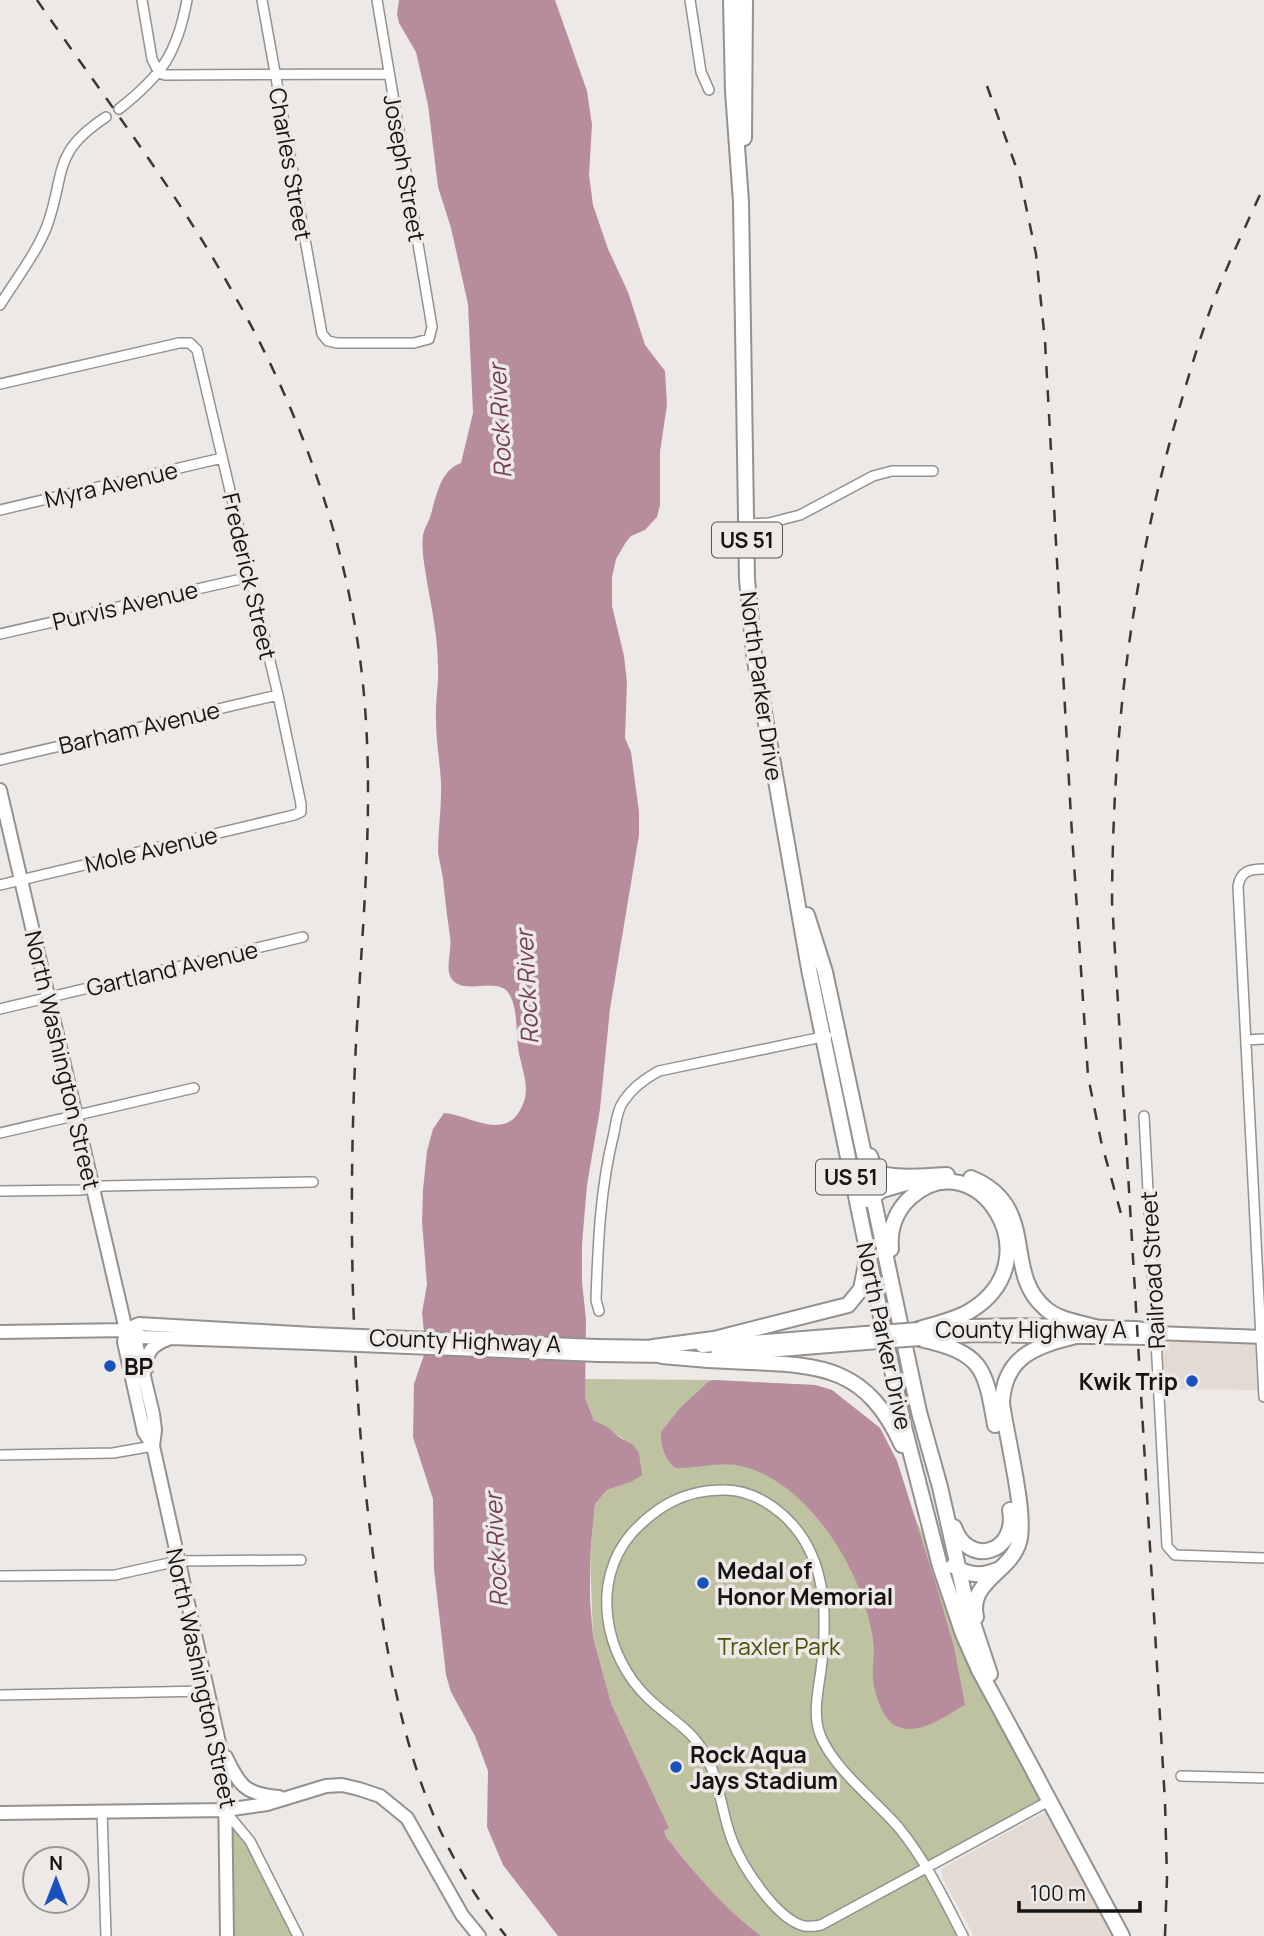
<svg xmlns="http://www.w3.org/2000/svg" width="1264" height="1936" viewBox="0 0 1264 1936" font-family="Manrope,sans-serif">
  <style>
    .built { fill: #e4dad4 }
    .green { fill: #bec2a1 }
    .water { fill: #b78d9e }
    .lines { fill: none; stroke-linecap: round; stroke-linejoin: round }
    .street-casing { stroke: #94918f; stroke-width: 12 }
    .secondary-casing { stroke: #94918f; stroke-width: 16 }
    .primary-casing { stroke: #94918f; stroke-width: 18 }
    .street { stroke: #fff; stroke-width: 9 }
    .secondary { stroke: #fff; stroke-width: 12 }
    .primary { stroke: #fff; stroke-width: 14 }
    .rail { stroke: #3a3837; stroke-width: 2.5; stroke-dasharray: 12 12; stroke-linecap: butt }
    .secondary-bridge-casing { stroke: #94918f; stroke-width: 16; stroke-linecap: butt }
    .secondary-bridge { stroke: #fff; stroke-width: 12 }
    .poi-dot { fill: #1850bc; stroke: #ece9e7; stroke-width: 2.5 }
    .labels { text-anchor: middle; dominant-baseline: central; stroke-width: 7; stroke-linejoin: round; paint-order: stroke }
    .shield { fill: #ece9e7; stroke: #565453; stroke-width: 2 }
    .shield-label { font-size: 21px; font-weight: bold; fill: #151413 }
    .street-label { font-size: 23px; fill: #151413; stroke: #ece9e7 }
    .poi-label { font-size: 23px; font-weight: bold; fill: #151413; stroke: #ece9e7; text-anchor: start }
    .park-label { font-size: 23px; fill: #4b4f0c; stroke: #ece9e7 }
    .water-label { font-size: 24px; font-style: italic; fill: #753d57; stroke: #ece9e7 }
  </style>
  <rect width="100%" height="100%" fill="#ece9e7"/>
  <!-- built -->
  <path class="built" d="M1155,1333L1261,1336L1264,1390L1158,1389Z
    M1046,1813L1051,1819L1115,1936H974L942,1877L941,1869L1037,1816Z"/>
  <!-- green -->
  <path class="green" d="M584,1379L713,1380L815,1385L832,1390L880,1428L897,1461L915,1518L1049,1801L927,1867L963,1936H761L733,1915L718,1900L666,1837L663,1831L669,1828L611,1703L593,1637L590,1556L595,1504L607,1490L631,1482L624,1439L594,1421L585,1397Z
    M225,1810L240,1831L298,1936H227Z"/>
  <!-- water -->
  <path class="water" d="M399,0H555L587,91L592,125L589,175L593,205L608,249L628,292L645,345L665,371L667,405L660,452V505L657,517L645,530L631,536L626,542L616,559L612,577V606L624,656L627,683L625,738L631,752L639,812V835L610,1009L600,1109L587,1185L582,1244V1282L586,1320L585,1397L594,1421L606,1426L619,1437L633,1445L639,1453L642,1475L631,1482L607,1490L595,1504L590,1556V1600L593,1637L611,1703L669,1828L664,1831L666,1837C697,1875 721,1906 761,1936H558L503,1865L487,1827L488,1771L475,1736L451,1692L446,1675L434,1569L433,1499L413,1437L414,1384L426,1349L422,1313L427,1284L422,1222L423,1190L427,1151L433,1129L444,1113C471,1115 507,1144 523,1104C531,1086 520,1065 518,1047C516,1032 518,1001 506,990C492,978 456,998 449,973C447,962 452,948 450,936C447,917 445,898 443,879C442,870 439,861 438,852C438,829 442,806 441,783C440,762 436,741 436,720C435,702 439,684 438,667C438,638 432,610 427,582C425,567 421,551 423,535C424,529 427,525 429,520C436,501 438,471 461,463L473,413L468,304L451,228L438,187L428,105L416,52L399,23L397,14Z
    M713,1380L815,1385L832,1390L880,1428L897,1461L937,1588L954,1647L965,1705C946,1715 919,1737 896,1726C882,1719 875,1694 873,1680C872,1669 874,1658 874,1648C873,1634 869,1619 865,1606C849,1552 802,1482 745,1467C721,1460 699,1469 676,1468C665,1461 660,1445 661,1432L680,1408L708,1382Z"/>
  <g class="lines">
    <defs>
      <path id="street" d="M142,0L152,59L159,73L165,75L389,74
        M262,0L322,334L328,341L337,343H414L429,339L432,327L377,0
        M690,0L701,72L709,90
        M119,109C162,75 177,54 187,0
        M0,305C16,279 36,254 47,226C66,173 51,153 106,117
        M0,384L179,343H190L197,350L278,695L301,804V812L294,815L0,885
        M0,510L222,458
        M747,524L769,523L800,515L873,476L892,471H933
        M0,634L250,577
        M0,760L278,695
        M1264,869C1250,869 1240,871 1238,887L1264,1397
        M0,1009L303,937
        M1246,1040L1264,1039
        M1144,1116L1167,1546L1175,1555L1264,1558
        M0,1133L194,1088
        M0,1191L81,1190L103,1186L313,1182
        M599,1311L596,1300C598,1244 600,1188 614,1133C616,1123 617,1110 623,1102C632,1088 644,1079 659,1071L827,1036
        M0,1455L113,1453L153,1446
        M0,1576L115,1575L178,1561L301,1560
        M0,1695L208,1691
        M1181,1776L1264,1778
        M102,1811L106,1936
        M226,1812L250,1841L298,1936
        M963,1936C944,1899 926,1861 899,1828C875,1800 836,1771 821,1737C812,1716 818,1692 821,1670C828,1615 827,1554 783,1515C766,1500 746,1489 722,1490C685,1490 657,1506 632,1533C590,1581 604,1656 648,1698C676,1725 696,1729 712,1769C721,1792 723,1817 732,1840C742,1866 776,1919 804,1926C810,1927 815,1926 821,1925L1049,1801"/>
      <path id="secondary" d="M0,790L126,1330L136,1343L153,1414L155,1430L153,1446
        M934,1328C991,1324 1050,1325 1107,1327C1123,1328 1141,1326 1155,1333L1264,1337
        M126,1330L124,1342L144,1432L153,1446L222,1756L225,1785L227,1936
        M127,1330L142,1337L312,1343
        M0,1332L126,1330L139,1324L313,1334
        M926,1338L976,1335L1146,1338L1155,1333
        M597,1346L662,1347
        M702,1346L865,1333
        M598,1355L671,1356
        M717,1355L866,1343
        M146,1369C146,1352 152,1345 168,1339
        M226,1757C240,1787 246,1794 279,1797
        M0,1813L225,1810L267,1804L326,1786L342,1785L359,1789L380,1796L407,1818L462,1915L479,1936"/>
      <path id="primary" d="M731,0L733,91L741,202L747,579L754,655L809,969L903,1423L940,1566L963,1634L979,1670L1038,1779
        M744,138L745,0
        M807,915L825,972L919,1412L940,1487L966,1602L990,1674
        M870,1156C872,1161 873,1167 878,1171C889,1181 932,1175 947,1175
        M971,1178C1040,1206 1002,1272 1045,1308C1058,1320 1078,1322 1095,1327
        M868,1200L882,1190L913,1181
        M891,1249C889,1229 896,1210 911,1197C976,1139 1056,1259 970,1311C955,1320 936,1324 919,1329
        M920,1339C982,1353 985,1366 995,1425
        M653,1347L714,1339L848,1305L861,1289L866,1264
        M662,1356C691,1359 720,1361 749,1362C825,1365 867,1369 902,1445
        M954,1527C968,1568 1018,1553 1010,1510
        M953,1566C968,1575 981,1577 997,1570
        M976,1617C968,1581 1011,1572 1019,1542C1027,1515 1006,1435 1002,1403C1004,1356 1036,1346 1076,1336
        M1034,1772L1122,1936"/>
    </defs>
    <!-- street casing -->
    <use href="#street" class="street-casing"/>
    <!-- secondary casing -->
    <use href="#secondary" class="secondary-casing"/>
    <!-- primary casing -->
    <use href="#primary" class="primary-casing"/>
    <!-- street -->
    <use href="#street" class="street"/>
    <!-- secondary -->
    <use href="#secondary" class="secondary"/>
    <!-- primary -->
    <use href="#primary" class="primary"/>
    <!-- rail -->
    <path class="rail" d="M37,0C103,96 175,189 232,291C293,397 338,516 357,638C381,789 359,939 354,1090C348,1262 354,1433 380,1604C399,1727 425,1837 506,1936
      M987,86L1020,178L1036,254L1045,341L1071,818L1088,1076L1101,1141L1123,1221
      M1165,1936L1167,1878L1165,1802L1112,901C1113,737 1129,593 1172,434C1185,388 1198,342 1215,297C1230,259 1247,223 1264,186"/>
    <defs>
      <path id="secondary-bridge" d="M865,1333L919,1329
        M313,1334L597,1346
        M312,1343L598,1355
        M866,1343L920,1339"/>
    </defs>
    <!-- secondary-bridge casing -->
    <use href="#secondary-bridge" class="secondary-bridge-casing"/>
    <!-- secondary-bridge -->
    <use href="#secondary-bridge" class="secondary-bridge"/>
  </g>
  <!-- markers -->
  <g class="poi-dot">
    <circle cx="110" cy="1366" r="7"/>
    <circle cx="1192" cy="1381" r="7"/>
    <circle cx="703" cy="1583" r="7"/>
    <circle cx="676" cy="1767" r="7"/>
  </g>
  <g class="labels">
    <!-- shield labels -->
    <g class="shield">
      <rect x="712" y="522.5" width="70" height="35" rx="5"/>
      <rect x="816" y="1159.5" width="70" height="35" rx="5"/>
    </g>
    <g class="shield-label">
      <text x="747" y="540">US 51</text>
      <text x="851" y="1177">US 51</text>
    </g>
    <!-- street labels -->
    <g class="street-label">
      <text transform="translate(291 164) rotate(80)">Charles Street</text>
      <text transform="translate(405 168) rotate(80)">Joseph Street</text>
      <text transform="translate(111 484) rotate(-13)">Myra Avenue</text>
      <text transform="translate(250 576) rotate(77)">Frederick Street</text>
      <text transform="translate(125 605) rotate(-13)">Purvis Avenue</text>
      <text transform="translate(762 686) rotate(82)">North Parker Drive</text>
      <text transform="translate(139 727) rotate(-13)">Barham Avenue</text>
      <text transform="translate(151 849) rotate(-13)">Mole Avenue</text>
      <text transform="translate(172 968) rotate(-13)">Gartland Avenue</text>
      <text transform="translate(63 1060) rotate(77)">North Washington Street</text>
      <text transform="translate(1152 1270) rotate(-93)">Railroad Street</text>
      <text x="1031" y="1329">County Highway A</text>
      <text transform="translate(885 1336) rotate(78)">North Parker Drive</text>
      <text transform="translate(465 1340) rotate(2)">County Highway A</text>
      <text transform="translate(202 1678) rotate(78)">North Washington Street</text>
    </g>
    <!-- poi labels -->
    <g class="poi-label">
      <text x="124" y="1366">BP</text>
      <text x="1178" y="1381" text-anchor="end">Kwik Trip</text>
      <text x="717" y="1570">Medal of<tspan x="717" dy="26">Honor Memorial</tspan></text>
      <text x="690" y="1754">Rock Aqua<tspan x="690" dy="26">Jays Stadium</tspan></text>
    </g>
    <!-- park labels -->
    <g class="park-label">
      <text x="779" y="1646">Traxler Park</text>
    </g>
    <!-- water labels -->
    <g class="water-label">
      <text transform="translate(499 421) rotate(-93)">Rock River</text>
      <text transform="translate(526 987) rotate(-93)">Rock River</text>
      <text transform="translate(495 1550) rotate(-93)">Rock River</text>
    </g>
  </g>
  <!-- north arrow -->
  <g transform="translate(56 1880)"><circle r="33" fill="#ece9e7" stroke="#969492" stroke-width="2"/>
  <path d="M0-5L12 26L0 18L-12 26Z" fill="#1850bc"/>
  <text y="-10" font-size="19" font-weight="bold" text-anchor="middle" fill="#151413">N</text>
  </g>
  <!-- scale -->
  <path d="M1019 1901v10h121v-10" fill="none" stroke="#151413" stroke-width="3.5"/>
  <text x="1030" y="1901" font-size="21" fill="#151413" stroke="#ece9e7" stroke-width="5" paint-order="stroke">100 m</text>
</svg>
